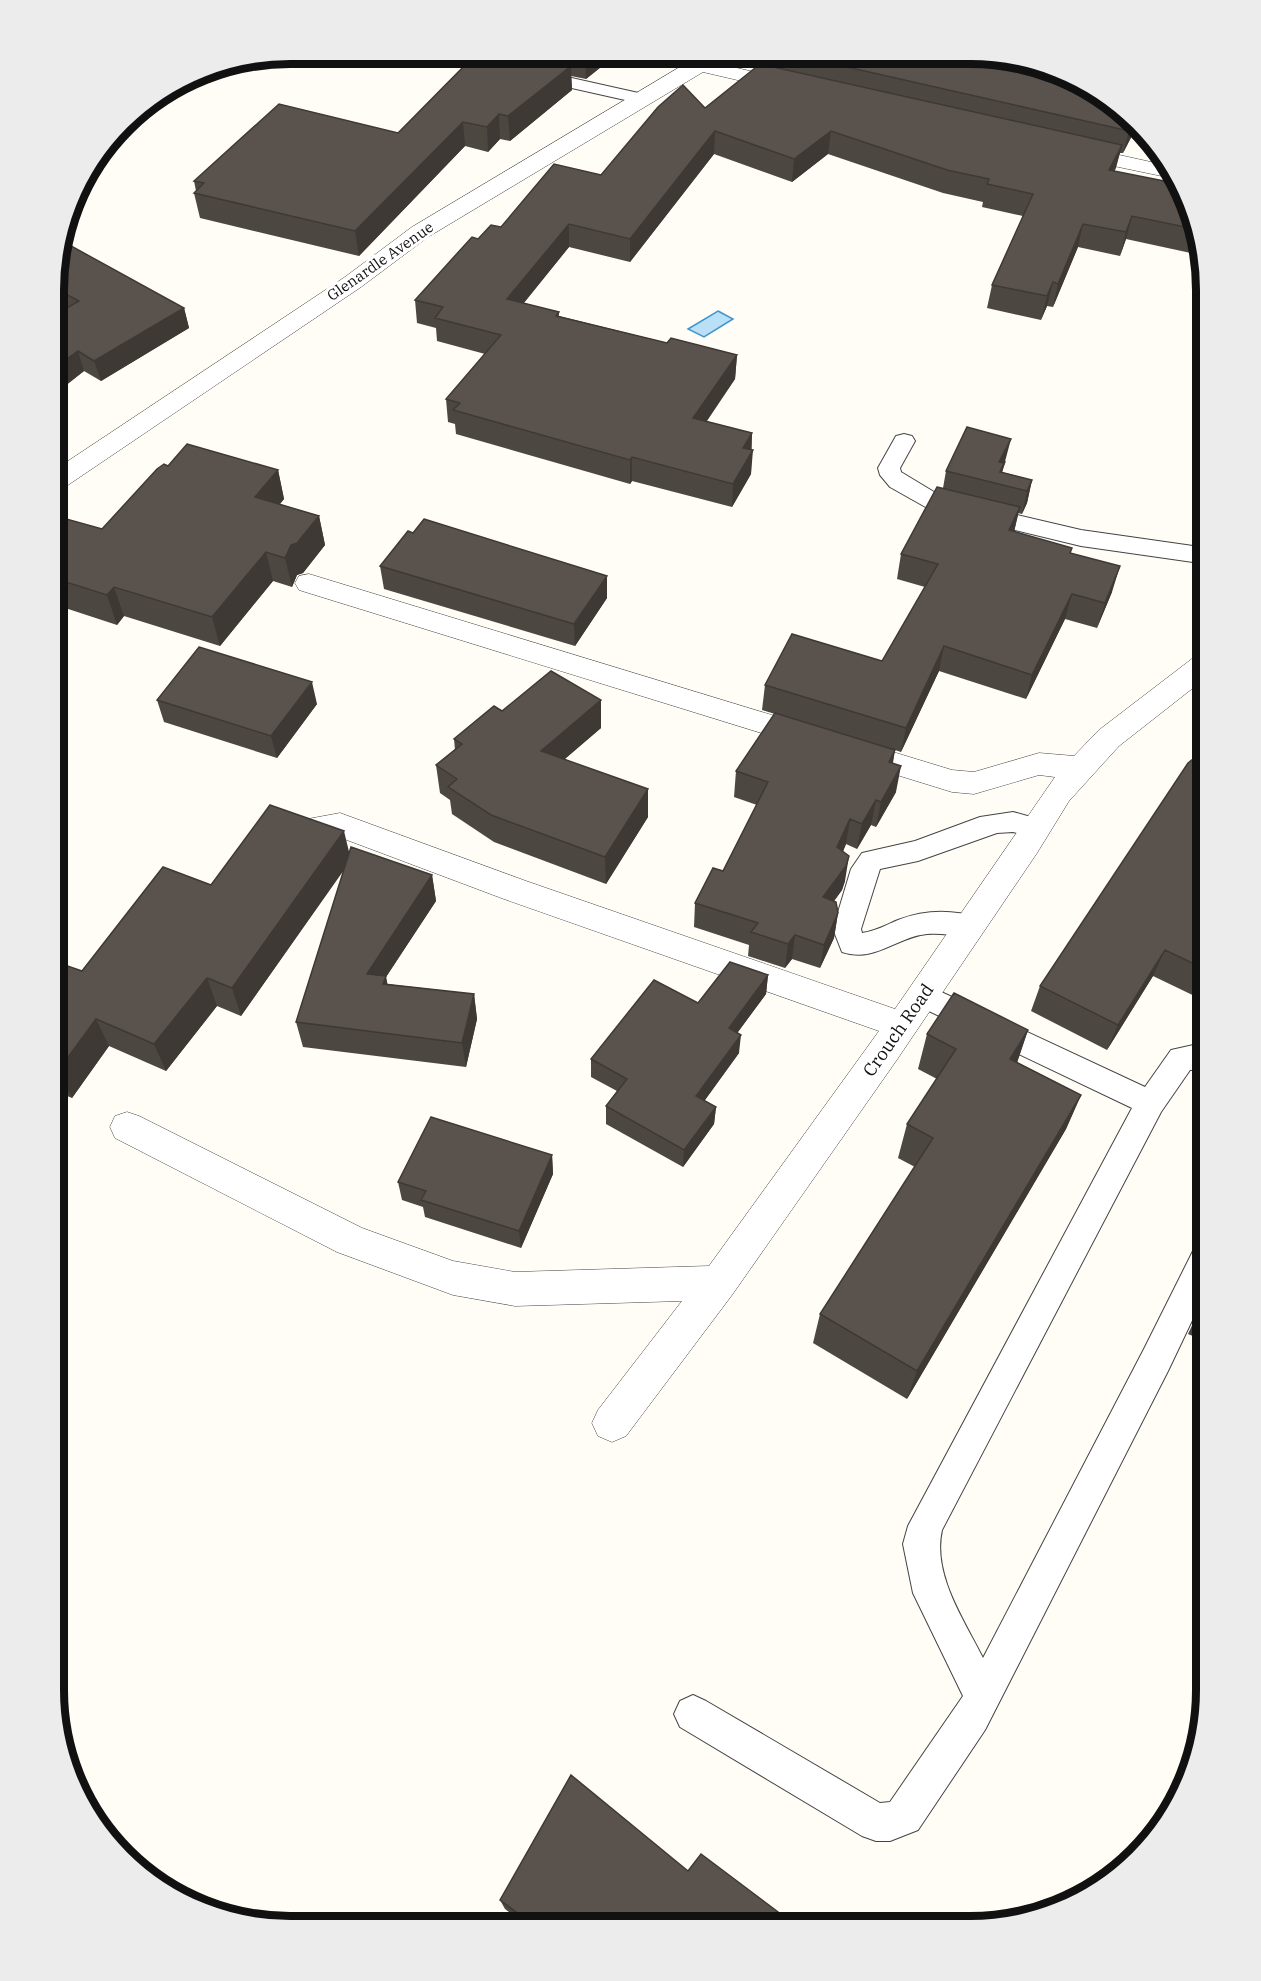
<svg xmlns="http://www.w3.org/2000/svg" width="1261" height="1981" viewBox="0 0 1261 1981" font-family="'IBM Plex Serif',serif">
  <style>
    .water { fill: #b9e0f7; stroke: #3f96cf; stroke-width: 1.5 }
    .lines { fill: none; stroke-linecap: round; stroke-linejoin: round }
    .lane-casing { stroke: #444; stroke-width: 2 }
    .street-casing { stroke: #444; stroke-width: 1 }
    .lane { fill: #fff; fill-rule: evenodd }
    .street { fill: #fff; fill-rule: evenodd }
    .wall { fill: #4d4742 }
    .shaded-wall { fill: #3f3936 }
    .building { fill: #5a524d; stroke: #3f3936; stroke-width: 1.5 }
    .labels { text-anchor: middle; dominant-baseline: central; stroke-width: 6; stroke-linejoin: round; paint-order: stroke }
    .far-street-label { font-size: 15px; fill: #111; stroke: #fff }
    .street-label { font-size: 18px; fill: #111; stroke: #fff }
    .rim { fill: none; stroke: #111; stroke-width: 8 }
  </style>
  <rect width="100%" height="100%" fill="#fffdf5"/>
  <!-- water -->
  <path class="water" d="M718,311L733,319L704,337L688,329Z"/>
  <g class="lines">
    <defs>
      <path id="lane" d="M445,54L469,55L643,94L649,95L652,99L649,103L643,104L447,60Z
        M904,434L912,436L915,441L900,468L901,472L944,498L1081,530L1207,548V564L1081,546L929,509L890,487L880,475L878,468L896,436Z
        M1013,812L1045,821L1049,828L1045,835L1036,838L1013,832L997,833L918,861L880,869L861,929L862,933C876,931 886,925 898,920C924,910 952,909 979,918L983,926L979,934C962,939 945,932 927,934C896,937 875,963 842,952L833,929L851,869L862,853L915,841L980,817Z
        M922,983L1145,1087L1171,1050L1198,1044L1207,1045V1069L1190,1070L1161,1112L942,1530C932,1574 964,1620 983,1658L1144,1349L1196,1245L1207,1241V1289L1168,1371L985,1730L918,1830L890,1841H876L862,1836L680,1727L674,1714L680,1701L693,1695L706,1701L880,1803L890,1802L963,1696L913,1593L903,1544L908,1526L1132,1108L912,1003L908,995L912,987Z"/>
      <path id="street" d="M700,55H723L716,63L796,82L799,86L796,90L789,92L703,72L428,237L361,287L65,487L56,489V469L345,277L412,227Z
        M1074,145L1169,166L1176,179L1066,156L1063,151L1066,146Z
        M309,574L952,770L974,772L1039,753L1074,756L1099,730L1197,655L1207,652V677L1119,746L1069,801L1037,853L896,1061L732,1295L626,1436L612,1442L598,1436L592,1423L598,1410L682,1301L515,1306L453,1295L337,1252L115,1138L110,1127L115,1116L127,1112L139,1116L362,1228L453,1261L515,1272L709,1266L879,1031L504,899L339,837L308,841L297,837L293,829L297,821L340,813L526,881L895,1009L1055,777L1039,775L974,794L952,792L299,590L295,583L299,576Z"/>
    </defs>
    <!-- lane casing -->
    <use href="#lane" class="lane-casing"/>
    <!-- street casing -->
    <use href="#street" class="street-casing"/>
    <!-- lane -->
    <use href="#lane" class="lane"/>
    <!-- street -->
    <use href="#street" class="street"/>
  </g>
  <!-- wall -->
  <path class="wall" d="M475,55H616L586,79L571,76L572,90L510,141L500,139L488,152L465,146L359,256L200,218L194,193L196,191L194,181L398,133Z
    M776,55L1001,56L1114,103L1137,126L1123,153H1120L1114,171L1189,200L1200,255L1126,239L1120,256L1078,247L1053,307L1047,306L1041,320L987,308L992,285L1023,216L982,207L983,202L943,193L828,154L792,182L714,154L630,262L569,247L524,303L559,312V316L667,343L737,355L735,379L706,421L752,433L751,474L732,507L632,481L630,484L456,434L455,424L448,422L446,399L485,354L437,341L436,328L417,323L415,300L478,239L601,175L705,108L775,67Z
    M56,260L184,308L189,328L101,381L84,371L56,393V314L65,309L62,300L56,296Z
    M1006,461L1002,472L1032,480L1027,503L1022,514L1018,513L1014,532L1071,553L1112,592L1097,628L1065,619L1026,699L939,671L901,752L895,750L893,763L896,792L876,827L871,825L857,849L846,844L843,852L845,881L842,890L834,901L838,913L834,938L820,968L792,959L785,968L748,956L749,945L694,927L695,903L723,871L757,805L734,797L736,771L775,714L762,710L765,685L882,661L925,587L897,579L901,554L943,488L946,471Z
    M168,466L278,470L284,499L280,504L319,516L325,545L303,573L297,575L292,587L273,581L220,646L124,616L117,625L56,605V525L102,529Z
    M413,533L607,598L575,646L384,589L380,566Z
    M157,700L317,704L277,758L164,722Z
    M601,700V728L565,759L648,817L606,884L494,842L452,814L450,800L440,793L436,765L455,750L454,739L502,711Z
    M1207,748V1002L1153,976L1107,1050L1031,1011L1040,986Z
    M349,853L432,875L436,901L386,977L387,984L474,994L477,1019L466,1067L303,1047L296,1022L344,869L241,1016L217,1006L166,1071L109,1046L72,1098L55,1091V967L82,971L211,885Z
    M768,975L766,994L737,1033L739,1053L704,1101L716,1107L714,1124L683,1167L606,1124V1106L617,1091L591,1077V1059L698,1003Z
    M1028,1030L1017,1062L1081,1095L1066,1129L907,1399L813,1343L820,1314L915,1167L898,1158L907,1124L937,1079L918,1069L927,1034Z
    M552,1155L553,1174L521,1248L425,1217L423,1207L402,1200L398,1182Z
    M1207,1294V1342L1188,1334Z
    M688,1871L798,1927L528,1926L505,1909L500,1900Z"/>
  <!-- shaded-wall -->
  <path class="shaded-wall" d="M588,55H616L586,79L585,57Z
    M571,66L572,90L510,141L508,116Z
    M499,114L500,139L488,152L487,127Z
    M463,122L465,146L359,256L355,231Z
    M1133,122L1137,126L1123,153L1129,131Z
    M715,131L714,154L630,262V239Z
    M831,131L828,154L792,182L794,159Z
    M1122,145L1116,168L1103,194L1109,170Z
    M1132,216L1126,239L1120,256L1126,232Z
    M569,224V247L508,322L507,299Z
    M1083,224L1078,247L1053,307L1058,284Z
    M1053,282L1047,306L1041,320L1047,296Z
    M184,308L189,328L101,381L94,361Z
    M78,351L84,371L56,393V367Z
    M737,355L735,379L693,442V418Z
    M752,433L751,454L753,450L751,474L732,507L733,484L743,448Z
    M1011,439L999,484L1000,473L994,484L999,462Z
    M632,457V481L630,484V460Z
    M278,470L284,499L261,527L255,497Z
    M1032,480L1027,503L1022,514L1027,491Z
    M1020,507L1014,532L1009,530Z
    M319,516L325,545L303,573L297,575L292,587L285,558L291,545Z
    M266,552L273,581L220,646L212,617Z
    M1120,566L1112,592L1097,628L1105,603Z
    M607,576V598L575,646L574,624Z
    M114,587L124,616L117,625L107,595Z
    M1072,594L1065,619L1026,699L1032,675Z
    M944,646L939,671L901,752L906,728Z
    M312,682L317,704L277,758L271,736Z
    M601,700V728L542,778L541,751Z
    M55,740L64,761L55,771Z
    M895,750L890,775L889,762Z
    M901,766L896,792L876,827L881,802Z
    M648,789V817L606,884L605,857Z
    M876,800L871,825L857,849L862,824Z
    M850,819L846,844L833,872L837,847Z
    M344,831L351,860L241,1016L232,988Z
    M849,856L845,881L842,890L819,922L823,897Z
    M432,875L436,901L386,977L391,1000L367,974Z
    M838,913L834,938L820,968L824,945Z
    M795,935L792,959L785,968L788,944Z
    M1165,950L1153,976L1107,1050L1118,1025Z
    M768,975L766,994L727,1047L729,1028Z
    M207,978L217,1006L166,1071L154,1044Z
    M474,994L477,1019L466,1067L462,1043Z
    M96,1019L109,1046L72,1098L58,1071Z
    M1028,1030L1016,1066L1010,1059Z
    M741,1035L739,1053L695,1114L696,1096Z
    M1081,1095L1066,1129L907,1399L917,1371Z
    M716,1107L714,1124L683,1167L684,1150Z
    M552,1155L553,1174L521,1248L519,1231Z"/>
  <!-- building -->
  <path class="building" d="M475,55H520L571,66L508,116L499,114L487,127L463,122L355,231L194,193L204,183L194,181L279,104L398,133Z
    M576,55H588L585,57Z
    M794,55L1001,56L1060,72L1114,103L1133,122L1129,131Z
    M760,64L1122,145L1109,170L1179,184L1189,200L1195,229L1132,216L1126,232L1083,224L1058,284L1053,282L1047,296L992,285L1033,194L987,184L989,179L947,170L831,131L794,159L715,131L630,239L569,224L507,299L559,312L556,316L667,343L671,338L737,355L693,418L752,433L743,448L753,450L733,484L632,457L630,460L453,410L460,403L446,399L501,335L435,318L443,307L415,300L472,237L478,239L491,225L501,227L554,164L601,175L658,107L683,85L705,108Z
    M62,241L184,308L94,361L78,351L56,367V314L79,301L58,290L66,285L56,279V260Z
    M967,427L1011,439L999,462L1004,463L1000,472L1032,480L1027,491L946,471Z
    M187,444L278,470L255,497L319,516L297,543L291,545L285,558L266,552L212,617L114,587L107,595L56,579V525L63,518L102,529L157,469L164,464L168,466Z
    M937,487L1020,507L1009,530L1072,548L1070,553L1120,566L1105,603L1072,594L1032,675L944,646L906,728L765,685L792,634L882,661L938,564L901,554Z
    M424,519L607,576L574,624L380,566L408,531L413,533Z
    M199,647L312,682L271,736L157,700Z
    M551,671L601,700L541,751L648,789L605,857L491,815L448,787L457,779L436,765L462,744L454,739L494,706L502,711Z
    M775,713L895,750L889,762L901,766L881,802L876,800L862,824L850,819L837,847L849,856L846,866L823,897L836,902L838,913L824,945L795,935L788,944L751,932L758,923L695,903L713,868L723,871L768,782L736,771Z
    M1207,748V970L1165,950L1118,1025L1040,986L1188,763Z
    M270,805L344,831L232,988L207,978L154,1044L96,1019L58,1071L55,1070V967L59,963L82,971L163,867L211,885Z
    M351,847L432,875L367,974L386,976L383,984L474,994L462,1043L296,1022Z
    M730,962L768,975L729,1028L741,1035L696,1096L716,1107L684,1150L606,1106L627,1079L591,1059L654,980L698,1003Z
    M954,993L1028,1030L1010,1059L1081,1095L917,1371L820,1314L933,1138L907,1124L956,1049L927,1034Z
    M431,1117L552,1155L519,1231L421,1200L426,1191L398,1182Z
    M1207,1300V1326L1197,1321Z
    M571,1775L688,1871L701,1854L798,1927L535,1926L500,1900Z"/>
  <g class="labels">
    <!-- far-street labels -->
    <g class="far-street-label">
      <text transform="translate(380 261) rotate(-35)">Glenardle Avenue</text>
    </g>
    <!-- street labels -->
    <g class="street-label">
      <text transform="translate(898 1030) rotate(-55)">Crouch Road</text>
    </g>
  </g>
  <!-- crop -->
  <path d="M0 0H1261V1981H0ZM290 64H970A226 226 0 0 1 1196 290V1690A226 226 0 0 1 970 1916H290A226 226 0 0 1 64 1690V290A226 226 0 0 1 290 64Z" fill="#ececec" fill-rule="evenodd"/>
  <path class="rim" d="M290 64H970A226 226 0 0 1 1196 290V1690A226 226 0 0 1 970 1916H290A226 226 0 0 1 64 1690V290A226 226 0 0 1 290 64Z"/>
</svg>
